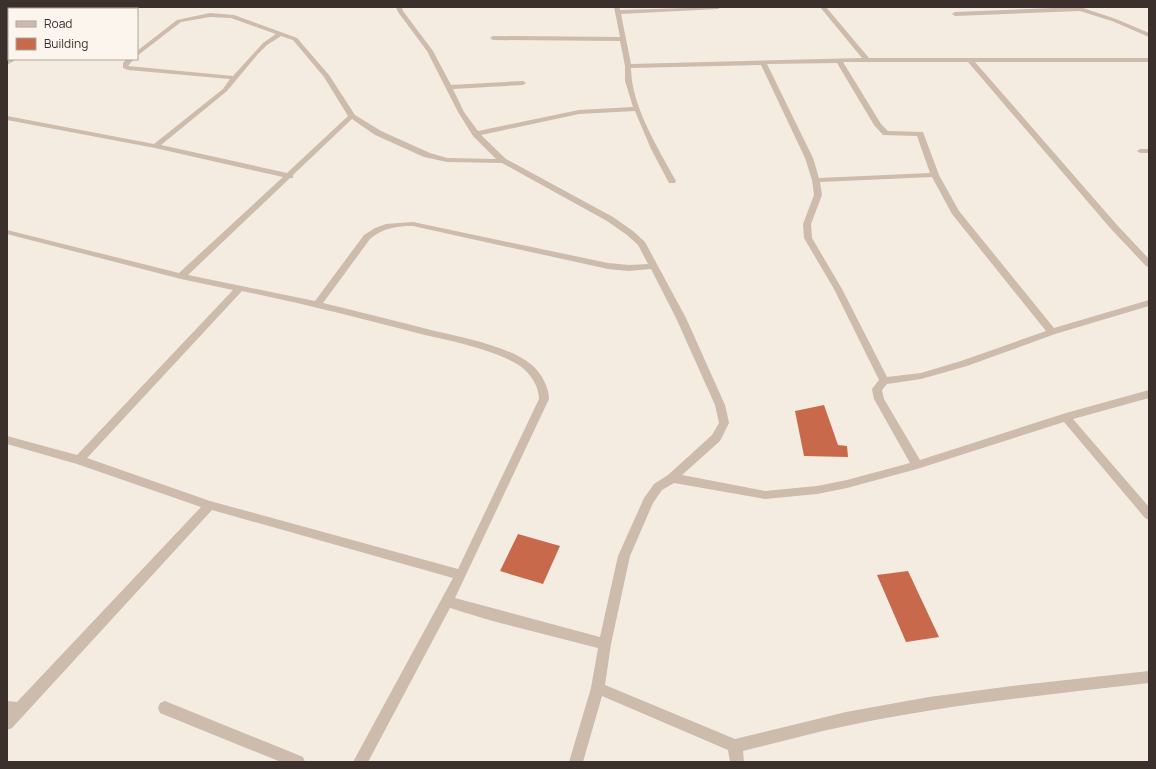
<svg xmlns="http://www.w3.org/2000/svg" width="1156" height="769" viewBox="0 0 1156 769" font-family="Manrope,sans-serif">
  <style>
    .building { fill: #c8694b }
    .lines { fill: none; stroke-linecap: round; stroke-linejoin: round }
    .service { fill: #cdbbac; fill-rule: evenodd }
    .minor { fill: #cdbbac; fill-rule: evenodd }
  </style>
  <rect width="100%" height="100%" fill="#f4ebe1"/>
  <!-- building -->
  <path class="building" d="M824,405L838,445L847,446L848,457L804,456L795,411Z
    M518,534L560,546L543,584L500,571Z
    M908,571L939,637L906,642L877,575Z"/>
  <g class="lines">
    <!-- service -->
    <path class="service" d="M1149,149V153H1140L1137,151L1140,149Z"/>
    <!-- minor -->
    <path class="minor" d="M7,7H18L7,11Z
      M396,7H402L403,11L433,51L451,85L523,81L526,83L523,85L453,89L464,112L478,131L579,110L633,107L625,81V66L620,41L493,40L490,38L493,36L620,37L614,7H620V10L721,7L718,9L621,14L631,64L862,58L820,7H826L869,58H1149V62H975L1117,225L1149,259V267L1146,266L1111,229L968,62H843L881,124L888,131L923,132L939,175L959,211L1054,328L1149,300V306L1055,334L967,366L921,379L887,384L882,390L884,399L920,460L1066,413L1149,390V398L1073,419L1149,507V520L1145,518L1064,422L917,469L847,488L817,494L765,499L674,483L662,490L653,503L630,556L611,644L605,685L735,739L846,712L929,697L1012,686L1149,671V683C1048,695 946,704 846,726C811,733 777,743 743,751L744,762H730L728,750L602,696L583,762H569L591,688L598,648L489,620L450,608L368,762H353L453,578L212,510L12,728L7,730V701L17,702L201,507L77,464L7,444V436L77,455L233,290L181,279L7,234V230L179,273L283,177L155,148L7,120V116L154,144L223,89L230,79L128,70L123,68V63L127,59H134L128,66L233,76L263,43L276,34L231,18L210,17L181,22L137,56V51L177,20L210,13L234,15L297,38L329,75L355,115L381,131L430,153L447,158L496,159L473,136L458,112L427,51L398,12ZM281,36L293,40L324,77L348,116L287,173L161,145L227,91L257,55L267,45ZM837,63L874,125L883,135L917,136L930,173L819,178L813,158L767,64ZM761,65L805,158L812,180L814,195L803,224L804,238L834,289L879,380L872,389L874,399L910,463L847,480L817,486L765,491L682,475L720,441L729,423L725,405L686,318L645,242L633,231L613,217L506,159L481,135L579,114L635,111L651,149L668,181L669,183H675L676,181C658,148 631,105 631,68ZM352,119L375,135L424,157L447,162L502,163L607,221L627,235L638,245L648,264L629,265L608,263L413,222L386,224L375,228L364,235L315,301L188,275L290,178H293V175ZM932,177L952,214L1046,331L961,361L921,373L887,377L842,289L812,238L811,224L822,195L820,182ZM413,226L608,269L629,271L651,269L676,318L715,405L719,423L712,435L668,475L654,484L644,498L618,556L600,637L455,598L549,399C549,387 541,373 532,365C511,347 462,337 435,331C397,321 360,312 323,303L370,239C383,228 396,226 413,226ZM242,291C304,304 364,319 425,335C452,341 505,352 525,370C533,378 539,388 539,399L458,569L210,501L87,458Z
      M1080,7L1116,19L1149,33V37L1112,21L1080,11L955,16L952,14L955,12Z
      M7,22H9V26H7Z
      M9,59H17L7,65V60Z
      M165,701L303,757L305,762H281L160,713L158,708L160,703Z"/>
  </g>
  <!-- border -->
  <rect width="1156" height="769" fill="none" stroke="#3b302b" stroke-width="16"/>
  <!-- legend -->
  <rect x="8" y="8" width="130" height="52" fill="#fbf5ee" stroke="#aea6a0"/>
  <rect x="16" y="21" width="20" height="6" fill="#cdbbac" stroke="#aea6a0"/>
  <text x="44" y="28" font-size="12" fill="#3b302b">Road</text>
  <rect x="16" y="38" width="20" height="12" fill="#c8694b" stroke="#aea6a0"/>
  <text x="44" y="48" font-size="12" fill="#3b302b">Building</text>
</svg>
